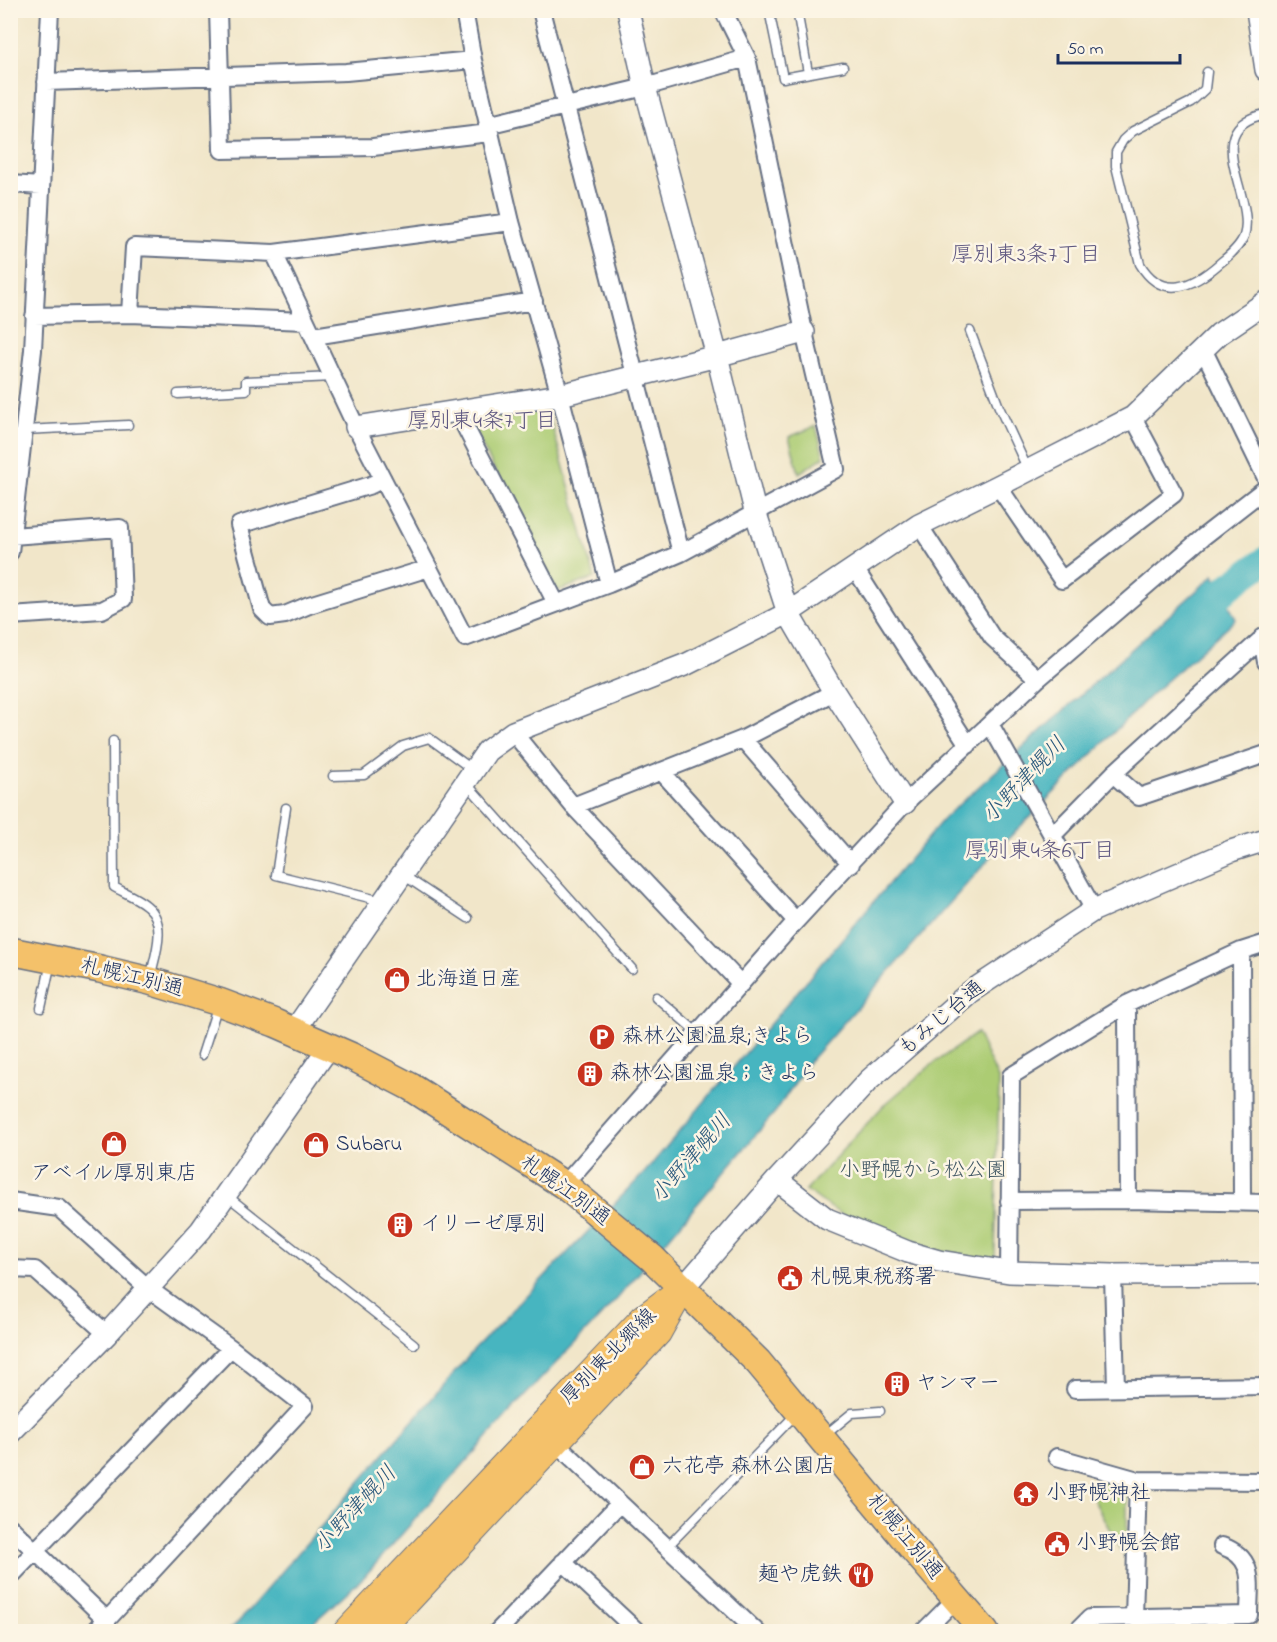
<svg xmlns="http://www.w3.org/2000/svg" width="1277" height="1642" viewBox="0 0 1277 1642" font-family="'Indie Flower','Klee One',sans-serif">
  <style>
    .green { fill: #accc73; stroke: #647e68; stroke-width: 1.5 }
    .water { fill: #46b5c0; stroke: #30728f; stroke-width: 1.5 }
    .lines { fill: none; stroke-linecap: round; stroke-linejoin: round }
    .river { stroke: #46b5c0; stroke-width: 28 }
    .service-casing { stroke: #666f83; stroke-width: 11 }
    .minor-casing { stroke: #666f83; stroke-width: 20 }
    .tertiary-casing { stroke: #666f83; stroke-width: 24 }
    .primary-casing { stroke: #666f83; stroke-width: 28 }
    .trunk-casing { stroke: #666f83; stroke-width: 30 }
    .service { stroke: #fff; stroke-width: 8 }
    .minor { stroke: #fff; stroke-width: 16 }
    .tertiary { stroke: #fff; stroke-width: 21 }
    .primary { stroke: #f4c16a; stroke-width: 26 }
    .trunk { stroke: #f4c16a; stroke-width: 27 }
    .labels { text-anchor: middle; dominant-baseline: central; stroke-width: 5; stroke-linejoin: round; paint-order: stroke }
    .street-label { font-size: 21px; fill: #1b2f5e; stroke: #fcf5e5 }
    .poi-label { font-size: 21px; fill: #1b2f5e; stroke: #fcf5e5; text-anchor: start }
    .park-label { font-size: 21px; fill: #3f5663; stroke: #fcf5e5 }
    .neighbourhood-label { font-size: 22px; fill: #5f5881; stroke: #fcf5e5 }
    .water-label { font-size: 22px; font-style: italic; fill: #28577b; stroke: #fcf5e5 }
  </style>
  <rect width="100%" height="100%" fill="#fcf5e5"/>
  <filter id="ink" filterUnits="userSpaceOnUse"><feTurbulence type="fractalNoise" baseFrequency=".0167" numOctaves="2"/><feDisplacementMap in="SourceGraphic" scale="12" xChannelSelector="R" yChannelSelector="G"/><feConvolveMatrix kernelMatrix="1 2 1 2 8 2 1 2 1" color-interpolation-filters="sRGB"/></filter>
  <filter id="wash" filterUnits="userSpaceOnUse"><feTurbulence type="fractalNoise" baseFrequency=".008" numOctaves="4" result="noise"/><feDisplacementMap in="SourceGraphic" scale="24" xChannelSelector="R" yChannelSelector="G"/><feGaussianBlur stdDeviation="1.35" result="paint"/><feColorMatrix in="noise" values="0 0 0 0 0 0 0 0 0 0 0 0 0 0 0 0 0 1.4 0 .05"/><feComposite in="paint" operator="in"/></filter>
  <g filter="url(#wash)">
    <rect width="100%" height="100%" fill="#f1e6c9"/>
    <!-- green -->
    <path class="green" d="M548,411L595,578L557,591L470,422Z
      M816,426L824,457L799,473L789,437Z
      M977,1033L999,1081L995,1258C975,1257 953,1258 934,1254C888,1242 844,1219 806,1190L883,1106L930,1066Z
      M1097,1480L1123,1487L1127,1494V1558L1121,1551L1094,1500Z"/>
    <!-- water -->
    <path class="water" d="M1214,575L1236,619L1151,695L997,850L808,1063L776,1111L617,1299L517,1404L364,1577L304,1631L227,1632L240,1620L474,1350L645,1172L945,817Z"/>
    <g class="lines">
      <!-- river -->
      <path class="river" d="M1194,619L1230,586L1266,560"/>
    </g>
  </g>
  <g filter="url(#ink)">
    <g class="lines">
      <defs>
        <path id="service" d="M769,10L783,78L843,67
          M797,10L808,73
          M1207,72L1205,89L1191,102L1133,131L1123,140L1116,152V166L1140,264C1162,301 1193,287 1220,263C1229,256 1240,247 1244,236C1257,197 1196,127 1266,114
          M970,331L999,407L1028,470
          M178,394L246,390V381L333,377
          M24,430L128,425
          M113,741L114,887C125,893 138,898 147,906C168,923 155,956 150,978
          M333,776L364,775L403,746L429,738L473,770
          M466,783L632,969
          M286,808L276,875L382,901
          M403,875L468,918
          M656,997L692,1028L691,1037
          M41,1008L51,962
          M202,1055L218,1005
          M226,1195L414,1344
          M824,1436L852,1413L880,1411
          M667,1547L796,1414"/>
        <path id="minor" d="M218,10L222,150L373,147L489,133
          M464,10L473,60L511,222L560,395L609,584
          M541,10L681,553
          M46,82L346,72L473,60
          M487,125L645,87L747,58
          M10,184L41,186
          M274,253L356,427L465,638L609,584L681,553L836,469L804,332L747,58L723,10
          M130,314L134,247L274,253L511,222
          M34,316L130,314L306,321
          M314,336L534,301
          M1203,349L1266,478
          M457,411L556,603
          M383,479L371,485L239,525L262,609L270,617L285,615L309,605L429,568
          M998,486L1062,580L1174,494L1133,417
          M919,525L992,637L1038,679
          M10,552L33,350L50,10
          M854,567L968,745
          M10,616L102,610L123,599L120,528L12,536
          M1262,638L1266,662
          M990,724L1094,910
          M513,732L573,806L741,984
          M743,739L851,864
          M661,771L796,921
          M1113,774L1139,797L1266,754
          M573,806L743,739L834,692
          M1053,835L1113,774L1266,635
          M1241,951L1242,1202
          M1127,1004L1128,1200
          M564,1185L796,921L905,803L1038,679L1203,537L1266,488
          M10,1201L59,1208L149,1289L231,1348L305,1406L107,1620L93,1632
          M1009,1201L1128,1200L1266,1203
          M10,1269L35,1270L107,1334
          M1009,1272L1011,1076L1127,1004L1241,951L1266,943
          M1113,1275L1116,1388
          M1075,1389L1266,1386
          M555,1442L757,1632
          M1057,1457L1138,1480L1266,1481
          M10,1527L107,1620
          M563,1562L638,1632
          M10,1577L231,1348
          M1134,1618L1138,1480
          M497,1632L620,1503
          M923,1632L956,1599
          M1076,1632L1090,1618L1249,1615C1249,1585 1257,1558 1222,1546"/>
        <path id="tertiary" d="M628,10L645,87L717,356L755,511L788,613L834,692L905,803
          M1257,10L1266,70
          M356,427L560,395L717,356L804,332
          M294,1031L487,751L513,732L687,664L788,613L919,525L998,486L1133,417L1219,334L1266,302
          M777,1180L827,1219L908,1252L939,1261L1009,1272L1113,1275L1266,1274
          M683,1288L777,1180L868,1081L970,992L1094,910L1231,851L1266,840
          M10,1433L107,1334L201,1230L329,1047"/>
        <path id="primary" d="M346,1632L643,1318L683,1288
          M379,1632L658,1333L678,1297"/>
        <path id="trunk" d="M10,951L100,969L150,981L219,1002L275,1023L355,1058L411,1087L564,1185L652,1258L758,1362L915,1551L985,1632"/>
      </defs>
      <!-- service casing -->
      <use href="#service" class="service-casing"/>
      <!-- minor casing -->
      <use href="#minor" class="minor-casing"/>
      <!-- tertiary casing -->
      <use href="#tertiary" class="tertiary-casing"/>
      <!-- primary casing -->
      <use href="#primary" class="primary-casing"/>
      <!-- trunk casing -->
      <use href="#trunk" class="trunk-casing"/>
      <!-- service -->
      <use href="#service" class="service"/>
      <!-- minor -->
      <use href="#minor" class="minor"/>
      <!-- tertiary -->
      <use href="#tertiary" class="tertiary"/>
      <!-- primary -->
      <use href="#primary" class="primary"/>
      <!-- trunk -->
      <use href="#trunk" class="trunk"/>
    </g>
  </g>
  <!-- icons -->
  <defs>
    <symbol id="shop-disc" viewBox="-11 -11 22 22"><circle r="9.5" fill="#c8321e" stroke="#fcf5e5"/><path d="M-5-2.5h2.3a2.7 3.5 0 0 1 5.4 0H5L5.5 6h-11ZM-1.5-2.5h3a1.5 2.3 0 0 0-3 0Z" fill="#fff"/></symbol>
    <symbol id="parking-disc" viewBox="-11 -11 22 22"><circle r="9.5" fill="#c8321e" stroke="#fcf5e5"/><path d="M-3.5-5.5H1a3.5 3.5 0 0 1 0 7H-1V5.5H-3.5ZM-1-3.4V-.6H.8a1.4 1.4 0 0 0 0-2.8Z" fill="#fff"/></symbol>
    <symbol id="building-disc" viewBox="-11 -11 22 22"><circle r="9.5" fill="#c8321e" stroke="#fcf5e5"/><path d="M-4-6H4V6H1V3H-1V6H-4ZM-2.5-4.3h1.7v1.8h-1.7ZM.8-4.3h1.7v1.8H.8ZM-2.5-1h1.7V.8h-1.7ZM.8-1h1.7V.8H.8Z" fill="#fff"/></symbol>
    <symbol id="civic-disc" viewBox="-11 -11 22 22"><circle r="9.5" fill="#c8321e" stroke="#fcf5e5"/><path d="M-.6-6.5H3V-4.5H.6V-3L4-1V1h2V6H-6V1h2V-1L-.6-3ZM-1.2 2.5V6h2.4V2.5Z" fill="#fff"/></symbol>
    <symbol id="temple-disc" viewBox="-11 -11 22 22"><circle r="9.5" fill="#c8321e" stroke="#fcf5e5"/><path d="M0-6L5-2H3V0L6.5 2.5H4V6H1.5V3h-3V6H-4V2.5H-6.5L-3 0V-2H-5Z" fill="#fff"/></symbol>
    <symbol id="restaurant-disc" viewBox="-11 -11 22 22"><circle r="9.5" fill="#c8321e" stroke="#fcf5e5"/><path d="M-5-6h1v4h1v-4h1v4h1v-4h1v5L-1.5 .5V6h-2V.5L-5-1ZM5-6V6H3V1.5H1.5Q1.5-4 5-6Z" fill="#fff"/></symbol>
  </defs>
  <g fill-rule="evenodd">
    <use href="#shop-disc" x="382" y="965" width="30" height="30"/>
    <use href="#parking-disc" x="587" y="1022" width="30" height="30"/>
    <use href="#building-disc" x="575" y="1059" width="30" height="30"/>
    <use href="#shop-disc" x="99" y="1129" width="30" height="30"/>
    <use href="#shop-disc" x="301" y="1130" width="30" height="30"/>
    <use href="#building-disc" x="385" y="1210" width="30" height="30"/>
    <use href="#civic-disc" x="775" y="1263" width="30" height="30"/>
    <use href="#building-disc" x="882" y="1369" width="30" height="30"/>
    <use href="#shop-disc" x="627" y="1452" width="30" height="30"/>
    <use href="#temple-disc" x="1011" y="1479" width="30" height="30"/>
    <use href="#civic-disc" x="1042" y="1529" width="30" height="30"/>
    <use href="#restaurant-disc" x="846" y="1560" width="30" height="30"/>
  </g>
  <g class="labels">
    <!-- street labels -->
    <g class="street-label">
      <text transform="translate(132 978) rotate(14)">札幌江別通</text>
      <text transform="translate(942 1019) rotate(-40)">もみじ台通</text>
      <text transform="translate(565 1191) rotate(36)">札幌江別通</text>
      <text transform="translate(609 1357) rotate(-45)">厚別東北郷線</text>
      <text transform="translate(904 1537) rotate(50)">札幌江別通</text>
    </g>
    <!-- poi labels -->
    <g class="poi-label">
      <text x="416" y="980">北海道日産</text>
      <text x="622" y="1037">森林公園温泉;きよら</text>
      <text x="610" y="1074">森林公園温泉；きよら</text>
      <text x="336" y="1145">Subaru</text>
      <text x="114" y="1174" text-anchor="middle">アベイル厚別東店</text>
      <text x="420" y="1225">イリーゼ厚別</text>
      <text x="810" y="1278">札幌東税務署</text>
      <text x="916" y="1384">ヤンマー</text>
      <text x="662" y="1467">六花亭 森林公園店</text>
      <text x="1046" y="1494">小野幌神社</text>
      <text x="1076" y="1544">小野幌会館</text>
      <text x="842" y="1575" text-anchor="end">麺や虎鉄</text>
    </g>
    <!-- park labels -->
    <g class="park-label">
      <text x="923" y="1171">小野幌から松公園</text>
    </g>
    <!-- neighbourhood labels -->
    <g class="neighbourhood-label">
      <text x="1026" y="256">厚別東3条7丁目</text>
      <text x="482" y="422">厚別東4条7丁目</text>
      <text x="1040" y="852">厚別東4条6丁目</text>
    </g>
    <!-- water labels -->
    <g class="water-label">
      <text transform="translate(1025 781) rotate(-46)">小野津幌川</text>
      <text transform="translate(692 1159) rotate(-49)">小野津幌川</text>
      <text transform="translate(356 1510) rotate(-47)">小野津幌川</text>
    </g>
  </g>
  <!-- margin -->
  <rect width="1277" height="1642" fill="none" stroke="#fcf5e5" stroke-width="36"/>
  <!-- scale -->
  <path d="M1058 54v9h122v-9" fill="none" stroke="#1b2f5e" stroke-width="3"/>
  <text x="1067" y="54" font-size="18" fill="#1b2f5e" stroke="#fcf5e5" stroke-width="4.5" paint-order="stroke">50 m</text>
</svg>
